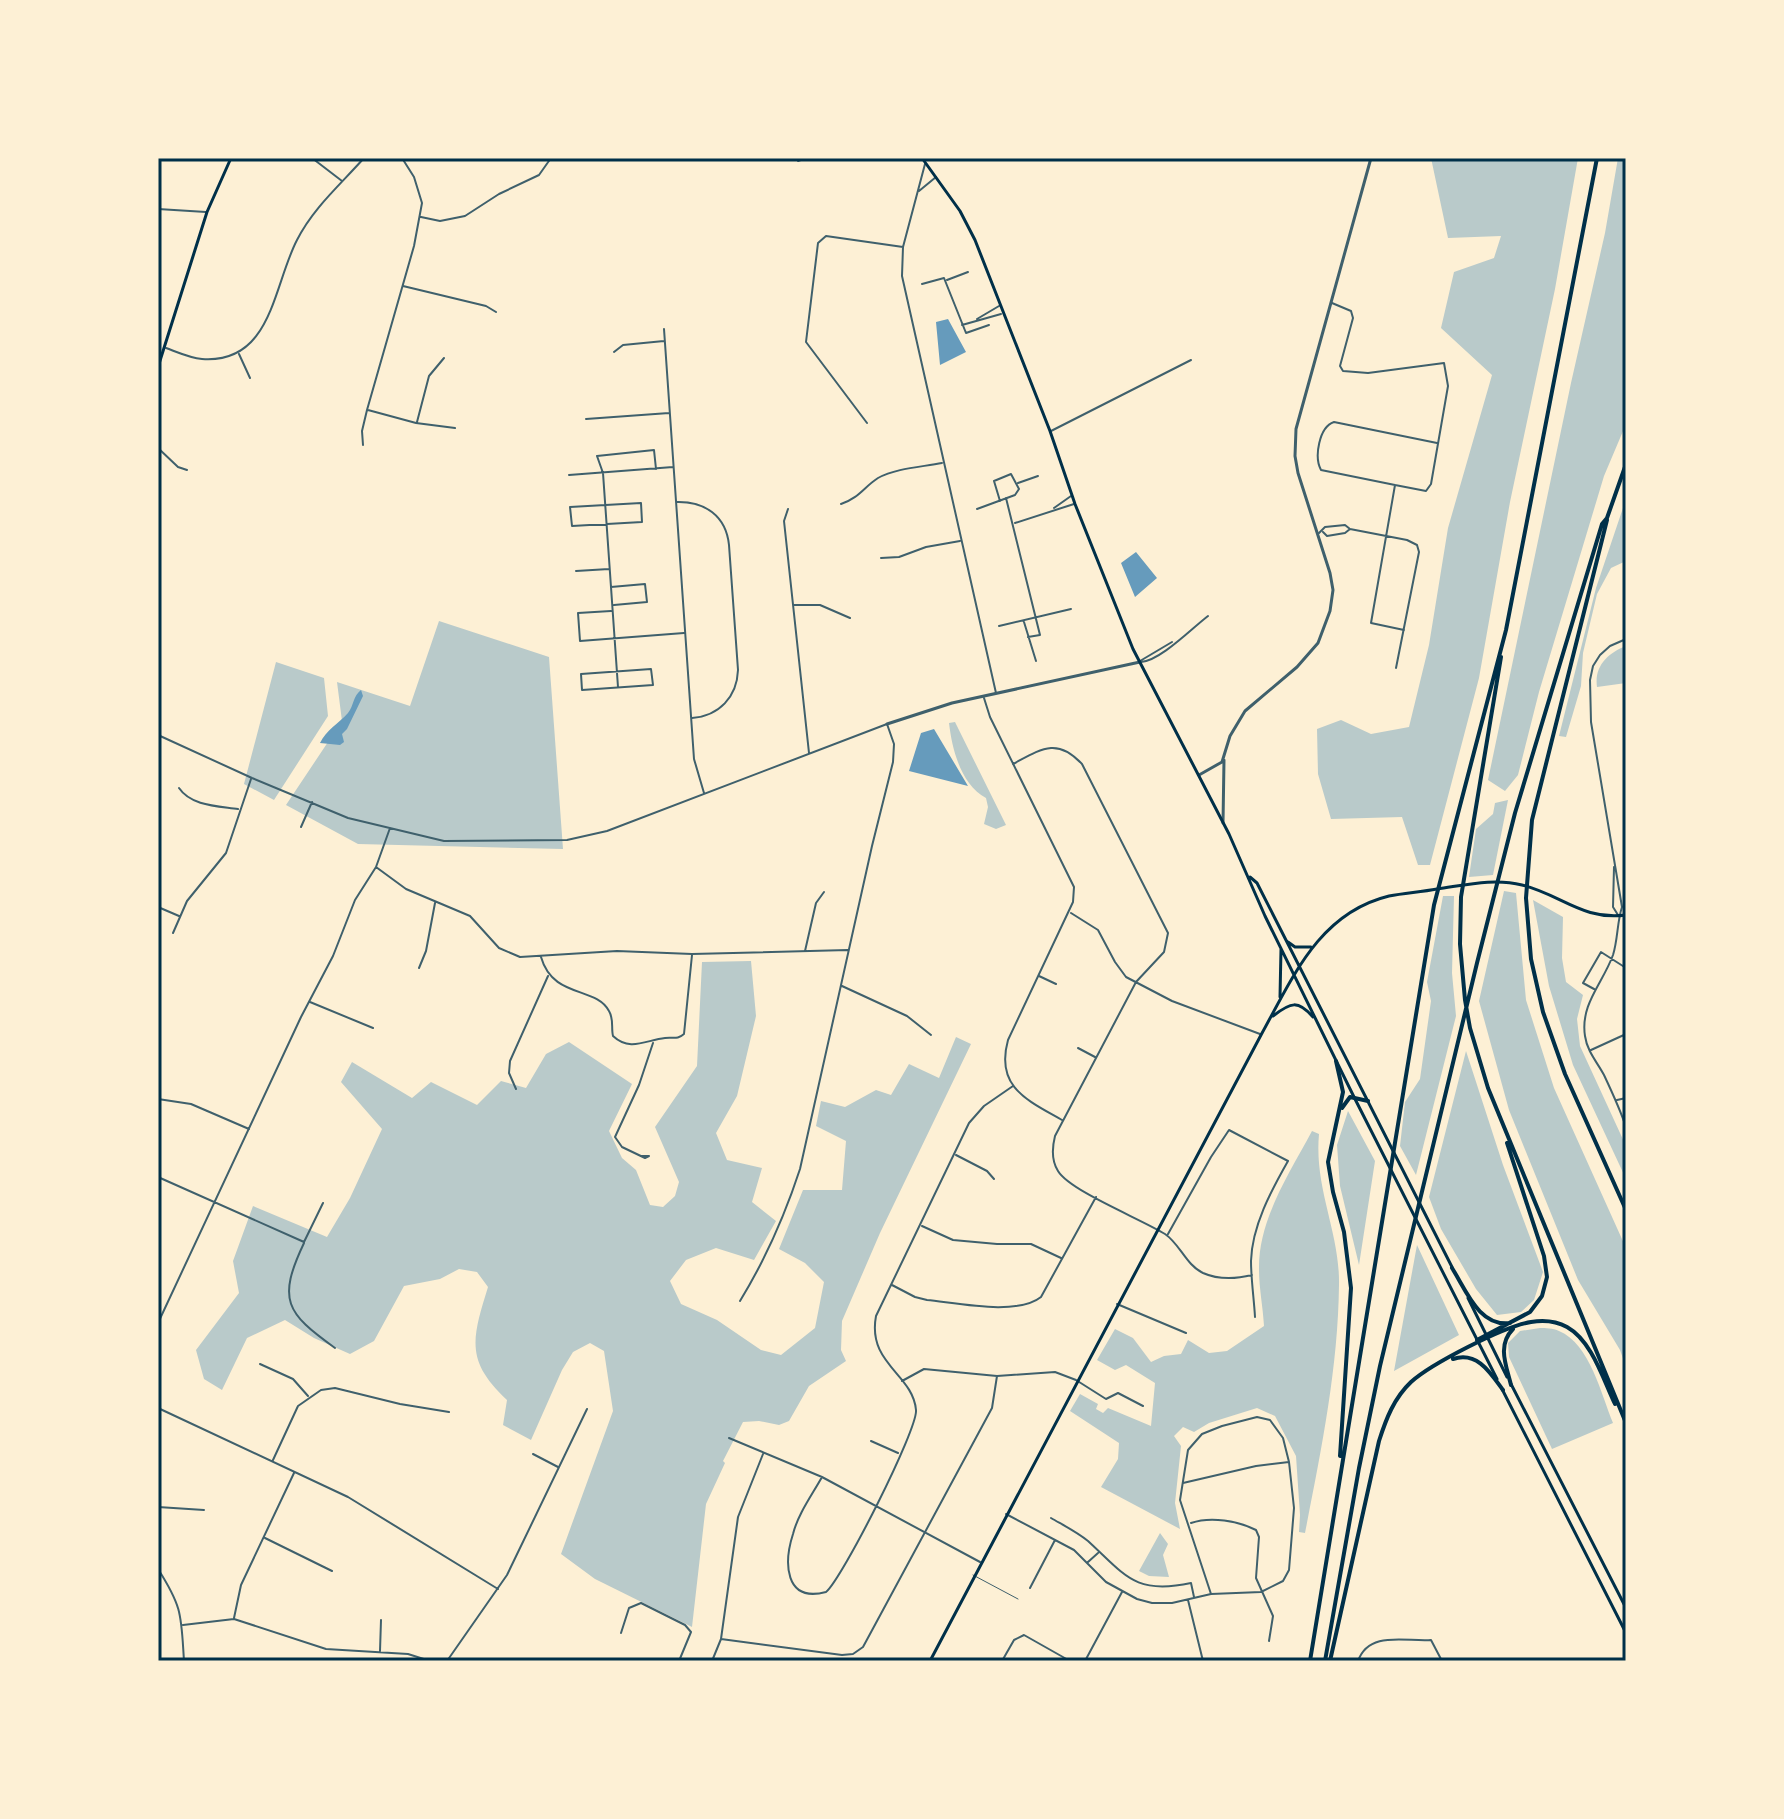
<svg xmlns="http://www.w3.org/2000/svg" width="1784" height="1819" viewBox="0 0 1784 1819" font-family="'IBM Plex Serif',serif">
  <style>
    .green { fill: #b9caca }
    .water { fill: #669bbc }
    .lines { fill: none; stroke-linecap: round; stroke-linejoin: round }
    .service { stroke: #3f606c; stroke-width: 1 }
    .minor { stroke: #3f606c; stroke-width: 2 }
    .tertiary { stroke: #3f606c; stroke-width: 3 }
    .secondary { stroke: #003049; stroke-width: 3 }
    .motorway { stroke: #003049; stroke-width: 4 }
    .neatline { fill: none; stroke: #003049; stroke-width: 3 }
  </style>
  <rect width="100%" height="100%" fill="#fdf0d5"/>
  <!-- green -->
  <path class="green" d="M1431,158H1578L1555,289L1510,502L1479,678L1430,865H1418L1402,817L1331,819L1318,774L1317,729L1341,720L1371,734L1409,727L1429,645L1448,528L1492,375L1441,328L1454,272L1494,258L1501,236L1448,238Z
    M1618,158H1626V424L1604,476L1539,692L1518,775L1505,791L1488,780L1571,383L1605,233Z
    M1626,499V561L1611,568L1597,594L1583,653L1581,686L1566,737L1559,736L1596,588Z
    M439,621L549,657L563,849L358,844L286,805L342,721L337,682L410,706Z
    M1626,646V683L1597,687C1594,666 1608,653 1626,646Z
    M276,662L324,678L328,716L274,800L244,784Z
    M955,722L1006,825L996,829L984,824L988,807L986,798C961,785 952,749 949,723Z
    M1508,800L1493,875L1469,877L1476,829L1493,814L1495,803Z
    M1504,891L1516,893L1526,1000L1554,1088L1626,1248V1367L1620,1350L1578,1280L1509,1110L1479,1001Z
    M1443,896H1454L1452,973L1456,1016L1416,1175L1400,1146L1405,1102L1420,1079L1431,1001L1427,982Z
    M1533,900L1563,917L1562,958L1566,982L1583,995L1577,1019L1580,1046L1626,1146V1179L1573,1065L1549,986Z
    M751,961L756,1016L737,1096L716,1133L727,1160L762,1168L752,1202L776,1221L754,1260L716,1248L686,1260L670,1281L681,1304L717,1320L761,1350L781,1355L815,1328L824,1282L805,1263L779,1249L803,1190H842L846,1141L816,1126L821,1101L845,1107L876,1090L891,1095L909,1064L939,1078L956,1037L971,1044L880,1233L842,1321L841,1350L846,1361L809,1386L789,1421L779,1425L759,1421L743,1422L723,1461L725,1463L706,1504L692,1627L595,1579L561,1554L613,1411L604,1351L590,1343L573,1352L562,1370L531,1440L503,1425L507,1400C465,1361 472,1339 488,1287L477,1272L459,1269L440,1279L404,1286L374,1341L350,1354L314,1338L285,1320L247,1338L222,1390L204,1379L196,1350L239,1293L233,1261L253,1206L327,1237L350,1198L382,1129L341,1082L352,1062L412,1098L431,1082L477,1105L501,1081L526,1088L546,1054L569,1042L632,1084L609,1131L622,1158L636,1170L650,1205L663,1207L675,1196L679,1182L655,1127L697,1066L702,962Z
    M1466,1051L1503,1165L1543,1272L1534,1300L1521,1312L1497,1315L1476,1289L1441,1229L1429,1197Z
    M1348,1111L1375,1161L1359,1265L1340,1186L1337,1145Z
    M1312,1131L1319,1134C1314,1189 1340,1232 1339,1285C1338,1369 1321,1451 1305,1533L1299,1532L1300,1515L1296,1456L1275,1416L1257,1408L1209,1423L1194,1432L1183,1427L1174,1436L1181,1446L1175,1503L1180,1529L1101,1487L1118,1459L1119,1443L1070,1411L1080,1394L1098,1404L1096,1409L1103,1413L1108,1408L1151,1426L1155,1383L1126,1365L1115,1370L1097,1360L1115,1329L1133,1338L1151,1362L1164,1356L1181,1354L1188,1340L1209,1353L1227,1351L1264,1326C1263,1307 1259,1288 1259,1270C1258,1220 1289,1174 1312,1131Z
    M1417,1245L1459,1335L1394,1371Z
    M1540,1328C1545,1328 1553,1328 1559,1331C1590,1344 1601,1394 1613,1423L1552,1449L1509,1357L1508,1343L1520,1331Z
    M1160,1533L1168,1544L1163,1555L1169,1577L1149,1576L1139,1571Z"/>
  <!-- water -->
  <path class="water" d="M948,319L966,352L940,365L936,322Z
    M1136,552L1157,578L1135,597L1121,563Z
    M361,690L363,696L347,729L342,734L344,742L340,745L320,743C326,730 338,724 348,713C354,705 353,696 361,690Z
    M934,729L968,786L909,771L921,733Z"/>
  <g class="lines">
    <!-- service -->
    <path class="service" d="M973,1575L1018,1599"/>
    <!-- minor -->
    <path class="minor" d="M312,158L342,181
      M798,161L806,158
      M919,191L936,177
      M158,209L206,212
      M421,217L440,221L465,216L499,194L539,175L551,158
      M903,247L902,276L996,693
      M947,280L968,272
      M922,284L944,278L966,333L989,325
      M403,286L486,306L496,312
      M1332,303L1351,311L1353,318L1340,366L1343,371L1368,373L1444,363L1448,386L1431,484L1426,491L1395,485L1371,623L1404,630
      M977,319L999,306
      M962,325L1001,314
      M664,329L694,759L704,793
      M166,348C177,352 190,358 202,359C272,364 273,286 297,240C313,208 341,184 364,158
      M614,352L623,345L664,341
      M239,354L250,378
      M368,410L416,423L455,428
      M586,419L669,413
      M417,422L429,376L444,358
      M867,423L806,342L818,243L826,236L903,247L925,164
      M1051,431L1191,360
      M363,445L362,431L367,410L414,246L422,203L414,177L402,158
      M158,448L178,467L187,470
      M569,475L673,467
      M1018,483L1038,476
      M1395,485L1321,470C1314,457 1319,427 1334,422L1437,443
      M1006,498L1040,635L1028,637
      M676,502C705,501 726,516 729,545L738,670C737,697 719,716 692,718
      M641,503L642,522L572,526L570,507Z
      M841,504C859,498 864,487 878,478C896,468 922,467 942,463
      M1054,508L1071,496
      M788,509L784,521L809,753
      M977,509L1015,495L1019,489L1011,474L994,481L1000,501
      M1015,523L1074,504
      M1350,529L1407,540L1417,545L1419,552L1396,668
      M1319,533L1325,527L1345,525L1350,529L1345,533L1327,536L1323,532
      M881,558L899,557L926,547L960,541
      M576,571L609,569
      M611,587L645,584L647,602L614,605
      M794,605H820L850,618
      M611,611L578,613L580,641L684,633
      M1024,622L1036,661
      M999,626L1071,609
      M1626,639L1610,646L1600,655L1593,666L1590,680L1591,722L1622,907C1617,922 1618,939 1613,955C1603,983 1580,1004 1585,1036C1587,1051 1597,1062 1604,1075C1612,1092 1620,1109 1626,1127
      M1140,661L1172,642
      M1141,662C1160,661 1191,629 1208,616
      M651,669L653,685L582,690L581,674Z
      M618,687L603,473L597,456L654,450L656,469
      M984,698L990,717L1074,887L1073,902L1008,1040C995,1087 1027,1100 1062,1120
      M158,735L252,778L348,818L444,841L567,840L607,831L887,724L894,744L893,762L872,846L800,1169C785,1215 765,1260 740,1301
      M1013,764C1041,749 1057,737 1082,764L1168,933L1164,952L1136,982L1055,1136C1052,1148 1051,1160 1058,1171C1070,1191 1141,1219 1165,1234C1180,1244 1186,1265 1203,1273C1219,1280 1236,1279 1252,1275
      M179,788C191,806 218,806 238,809
      M301,827L312,802
      M376,867L406,889L470,916L499,948L520,957L617,951L692,954L848,950
      M1614,867L1613,907L1618,915
      M158,907L179,916
      M1071,913L1098,930L1115,962L1126,977L1172,1001L1260,1034
      M173,933L187,901L226,853L251,779
      M805,951L816,903L824,892
      M541,957C553,999 596,986 609,1011C614,1019 611,1028 613,1036C630,1052 646,1040 665,1038C674,1037 677,1040 684,1034L692,955
      M419,968L426,951L435,903
      M1039,976L1056,984
      M842,986L907,1016L931,1035
      M1594,989L1583,983L1601,952L1626,968
      M310,1002L373,1028
      M1078,1048L1095,1057
      M1591,1050L1626,1034
      M516,1089L509,1073L510,1061L548,976
      M158,1099L191,1104L249,1129
      M1617,1100L1626,1098
      M956,1155L987,1171L994,1179
      M642,1156H649L645,1158L622,1147L615,1137L639,1085L653,1043
      M158,1177L304,1242L323,1203
      M922,1226L953,1240L997,1244H1031L1061,1258
      M1168,1234L1211,1157L1229,1130L1288,1161C1271,1191 1252,1226 1251,1261C1251,1279 1254,1299 1255,1317
      M304,1243C277,1300 286,1313 335,1348
      M892,1285L915,1297L927,1300C957,1303 1017,1316 1041,1297L1096,1197
      M1117,1304L1186,1333
      M158,1323L301,1017L333,956L355,900L376,867L390,828
      M260,1364L293,1379L308,1396
      M902,1381L924,1369L997,1376L1055,1372L1076,1380L1106,1399L1118,1393L1143,1406
      M158,1408L348,1497L498,1589
      M729,1438L822,1477L980,1562
      M871,1441L898,1453
      M533,1454L558,1467
      M273,1460L298,1406L321,1390L335,1388L400,1404L449,1412
      M822,1477C812,1495 798,1514 793,1534C784,1562 784,1603 826,1592C842,1579 918,1429 916,1410C913,1374 867,1364 876,1316L969,1123L984,1106L1013,1086
      M1183,1483L1256,1466L1289,1462
      M158,1507L204,1510
      M1006,1514L1074,1550L1106,1582L1137,1599L1152,1603H1172L1211,1594L1261,1592L1283,1581L1289,1570L1294,1508L1289,1462L1283,1438L1270,1420L1257,1417L1222,1426L1202,1434L1188,1450L1180,1500L1211,1594
      M1051,1518C1063,1525 1077,1532 1088,1541C1126,1576 1135,1595 1191,1583L1194,1597
      M1191,1523C1211,1516 1238,1521 1256,1530L1259,1537L1256,1578L1273,1616L1269,1641
      M265,1538L332,1571
      M1088,1562L1098,1553
      M158,1569C183,1608 181,1616 184,1661
      M1030,1588L1055,1540
      M1188,1600L1203,1661
      M234,1618L241,1585L294,1473
      M183,1625L234,1619L326,1649L408,1654L430,1661
      M621,1633L629,1608L641,1603L685,1625L691,1632L679,1661
      M721,1639L842,1655L853,1654L863,1647L992,1408L997,1376
      M380,1651L381,1620
      M447,1661L507,1575L587,1409
      M712,1661L721,1639L738,1517L763,1454
      M1002,1661L1014,1640L1024,1635L1070,1661
      M1085,1661L1122,1592
      M1358,1661C1369,1630 1406,1642 1431,1640L1442,1661"/>
    <!-- tertiary -->
    <path class="tertiary" d="M887,724L952,703L1140,662
      M1199,775L1222,762L1230,736L1245,711L1297,667L1318,643L1330,611L1333,590L1330,573L1298,473L1295,456L1296,429L1371,158
      M1223,823L1224,760"/>
    <!-- secondary -->
    <path class="secondary" d="M922,158L960,211L975,240L1050,431L1075,504L1133,649L1229,834L1265,916L1354,1097L1497,1379
      M158,367L207,212L231,158
      M1250,877L1257,883L1452,1267
      M1288,942L1295,947H1311
      M1280,997L1281,949
      M1273,1016C1291,1002 1298,1000 1313,1017
      M1468,1298L1507,1377
      M1511,1384L1626,1608
      M1502,1389L1626,1633
      M930,1661L1261,1035C1293,977 1319,913 1389,896C1405,893 1421,892 1437,889C1466,885 1494,878 1522,885C1560,894 1583,921 1626,915"/>
    <!-- motorway -->
    <path class="motorway" d="M1607,520L1532,820L1526,898L1531,959L1543,1012L1565,1074L1626,1210
      M1501,657L1461,897L1460,944L1465,1000L1470,1028L1488,1088L1626,1423
      M1336,1061L1343,1092L1328,1162L1333,1192L1344,1232L1351,1288L1340,1456
      M1342,1108L1350,1097L1368,1101
      M1452,1268C1466,1290 1479,1327 1510,1323
      M1477,1340L1530,1312L1542,1296L1547,1277L1544,1256L1507,1143
      M1453,1359C1477,1351 1490,1372 1503,1390
      M1511,1385C1506,1365 1497,1345 1513,1329
      M1310,1661L1434,905L1506,630L1597,158
      M1325,1661L1359,1468L1380,1366L1477,963L1515,813L1602,524L1607,518L1626,464
      M1330,1661L1379,1441C1386,1419 1394,1398 1411,1382C1431,1364 1504,1326 1531,1322C1543,1320 1556,1321 1567,1327C1592,1341 1603,1379 1615,1404"/>
  </g>
  <!-- border -->
  <rect width="1784" height="1819" fill="none" stroke="#fdf0d5" stroke-width="320"/>
  <rect x="160" y="160" width="1464" height="1499" class="neatline"/>
</svg>
